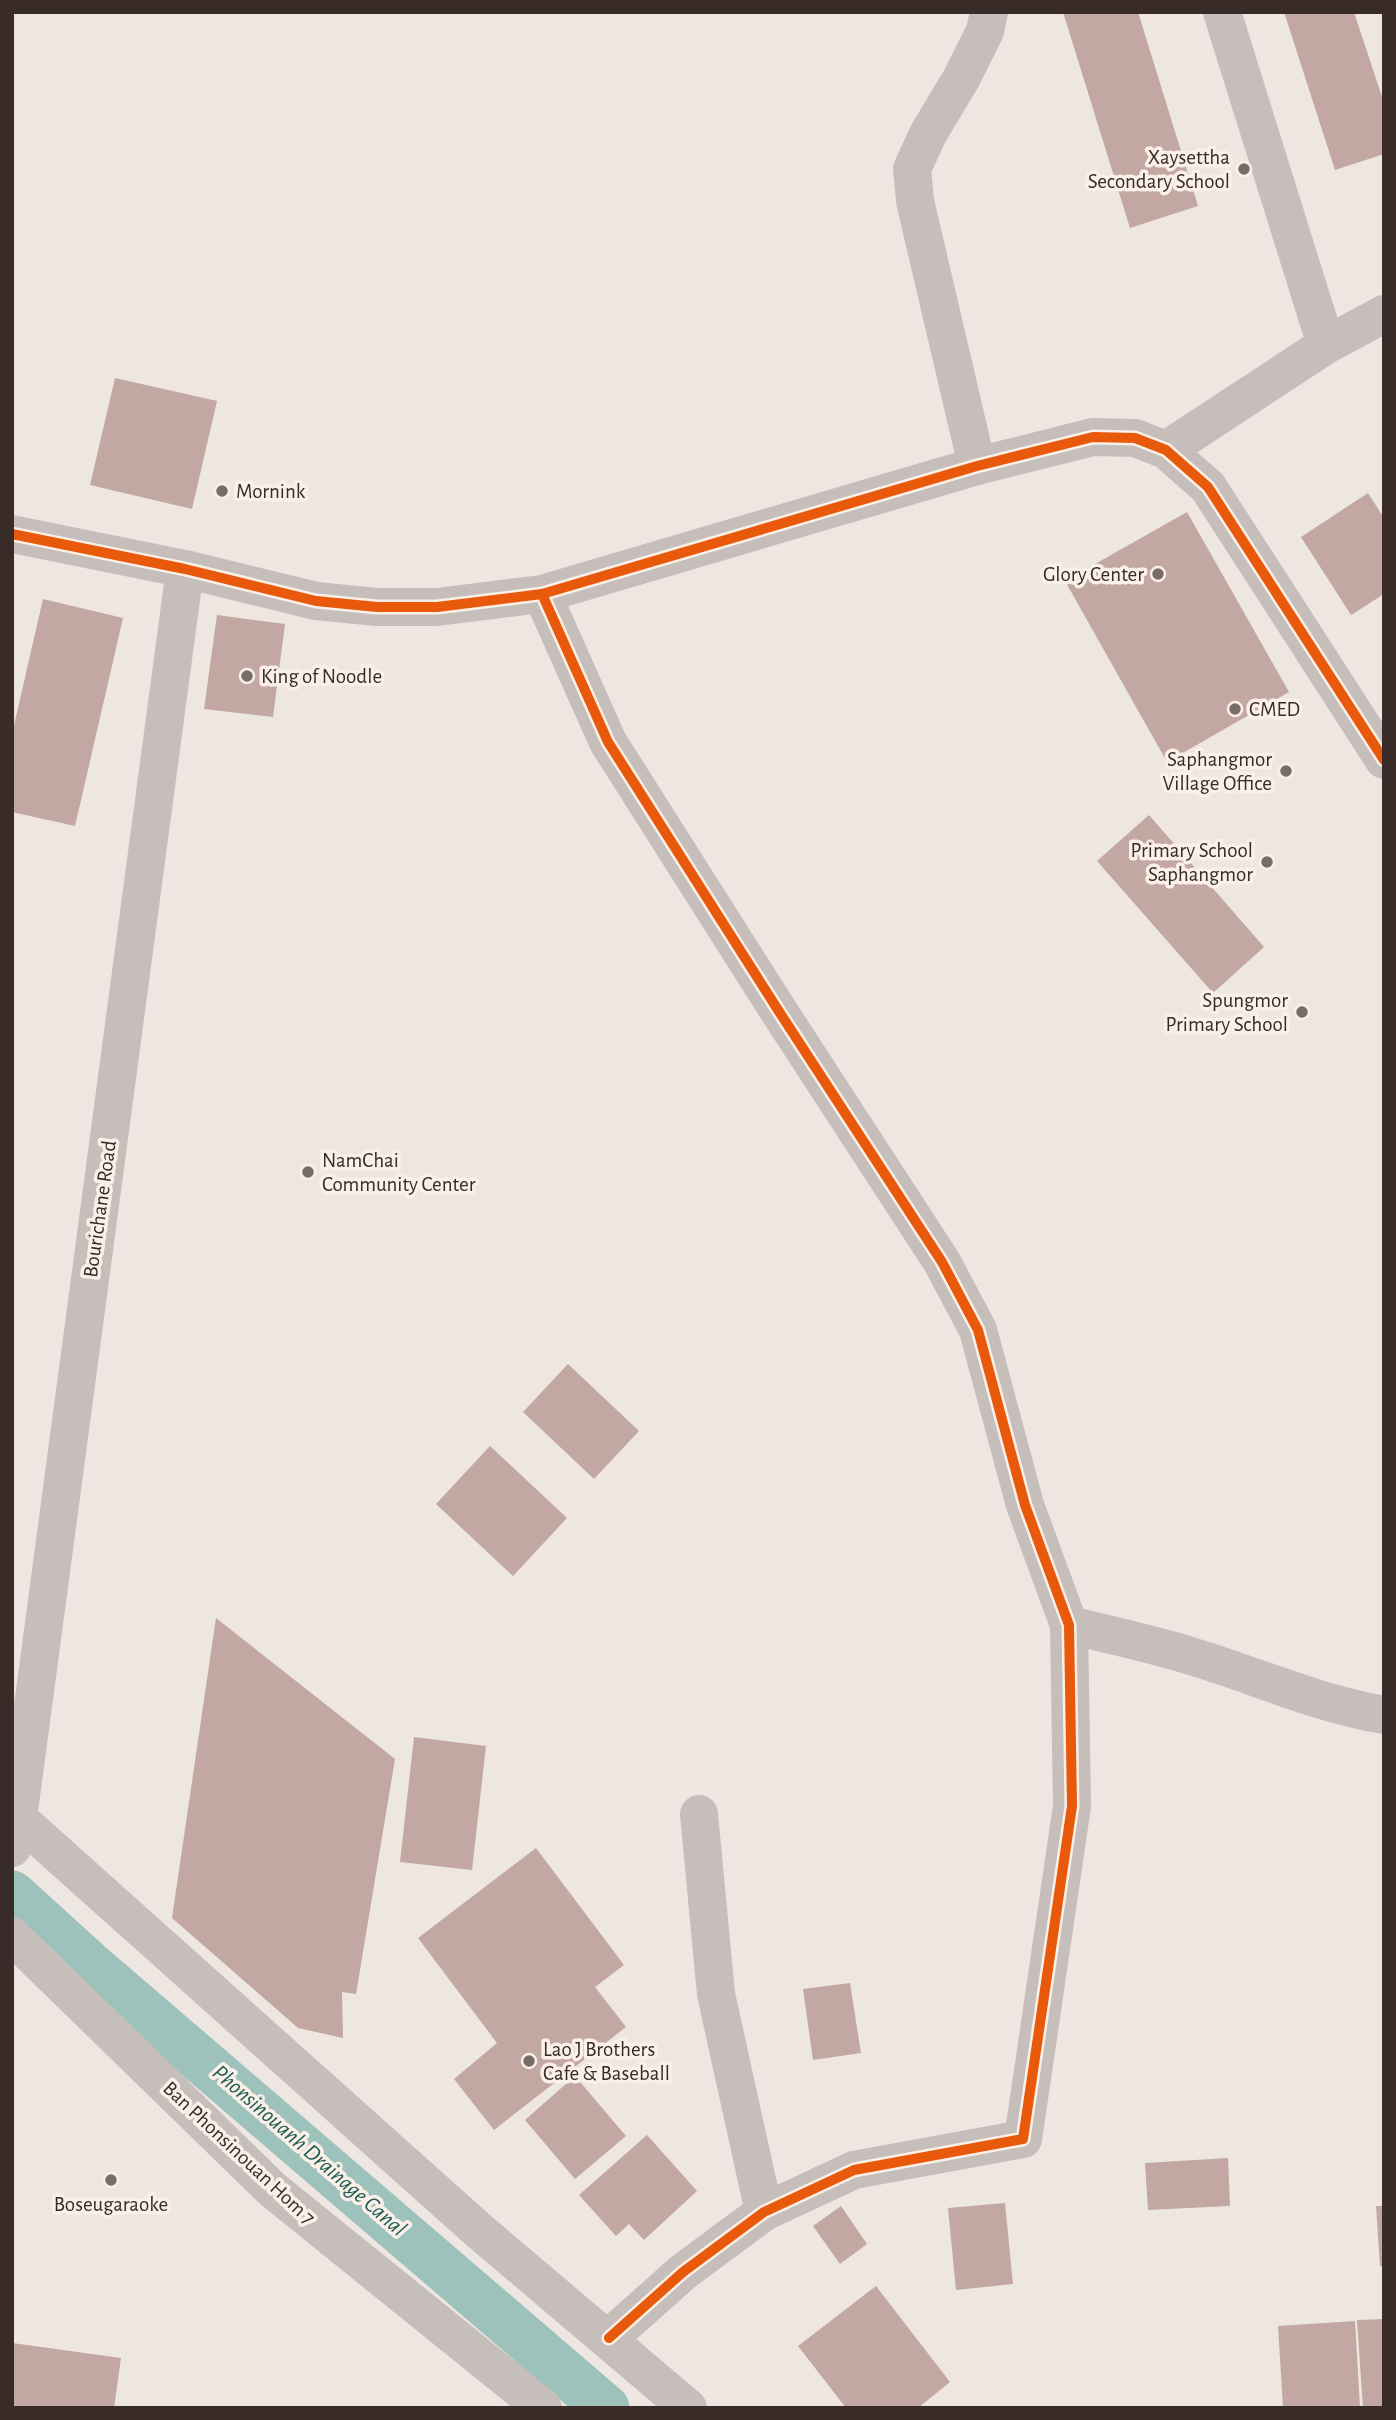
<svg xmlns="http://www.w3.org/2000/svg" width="1396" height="2420" viewBox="0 0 1396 2420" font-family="'Alegreya Sans',sans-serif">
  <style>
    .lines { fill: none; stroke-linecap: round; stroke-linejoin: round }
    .canal { stroke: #9dc1bb; stroke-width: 47 }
    .building { fill: #c2a7a2 }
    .minor { stroke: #c6beba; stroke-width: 38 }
    .cycleway-casing { stroke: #faf0e8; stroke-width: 15 }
    .cycleway { stroke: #e8590c; stroke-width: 10 }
    .poi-dot { fill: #786c69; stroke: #faf0e8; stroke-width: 2.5 }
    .labels { text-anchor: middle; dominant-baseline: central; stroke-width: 7; stroke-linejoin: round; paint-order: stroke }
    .poi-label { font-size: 21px; fill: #382b28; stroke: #faf0e8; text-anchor: end }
    .street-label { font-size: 21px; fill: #382b28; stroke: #faf0e8 }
    .water-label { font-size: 23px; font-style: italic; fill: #1c5b56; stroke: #faf0e8 }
  </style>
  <rect width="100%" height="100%" fill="#eee6e1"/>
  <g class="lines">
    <!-- canal -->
    <path class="canal" d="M12,1894L89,1964L606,2408"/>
  </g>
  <!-- building -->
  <path class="building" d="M1063,12H1138L1198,206L1130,228Z
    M1284,12H1354L1384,103V154L1335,170Z
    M115,378L217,401L192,509L90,485Z
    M1368,493L1384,518V594L1351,615L1301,537Z
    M1187,512L1289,692L1167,762L1065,581Z
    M43,599L123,618L75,826L12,812V734Z
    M217,615L285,624L273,717L204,709Z
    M1149,815L1264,947L1213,993L1097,861Z
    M568,1364L639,1431L594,1479L523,1412Z
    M490,1446L567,1518L513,1576L436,1504Z
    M216,1618L395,1759L356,1994L342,1992L343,2038L298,2028L172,1918Z
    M414,1737L486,1746L472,1870L400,1862Z
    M536,1848L624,1965L595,1987L626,2027L494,2130L454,2079L497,2043L418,1938Z
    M850,1983L861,2053L813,2060L803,1989Z
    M575,2076L626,2136L575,2179L525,2120Z
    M647,2135L697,2191L644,2240L629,2224L616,2236L579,2195Z
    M1228,2158L1230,2206L1148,2210L1145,2163Z
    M1005,2203L1013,2284L956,2290L948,2208Z
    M841,2206L867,2244L840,2264L813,2226Z
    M1376,2206H1384V2266H1380Z
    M876,2286L950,2382L918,2408H846L798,2346Z
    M1384,2319V2408H1363L1357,2320Z
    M1355,2321L1360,2408H1283L1278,2326Z
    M12,2343L121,2358L114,2408H12Z"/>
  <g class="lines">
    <!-- minor -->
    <path class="minor" d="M1222,12L1326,345
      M1166,450L1326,345L1384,314
      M977,466L915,201L912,169L928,134L961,79L985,31L989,12
      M12,534L185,569L316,601L377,607H437L542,594L977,466L1093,437L1135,438L1166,450L1208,487L1384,760
      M542,594L608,742L778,1010L942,1262L978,1330L1025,1505L1069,1625L1072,1806L1023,2139L854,2170L764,2212L683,2272L609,2338
      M1069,1625C1110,1635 1153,1644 1194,1657C1257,1676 1318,1704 1384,1715
      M12,1813L477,2229L688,2408
      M699,1814L716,1994L764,2212
      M12,1848L18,1818L185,569
      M12,1936L273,2190L543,2408"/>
    <defs>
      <path id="cycleway" d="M12,534L185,569L316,601L377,607H437L542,594L977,466L1093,437L1135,438L1166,450L1208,487L1384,760
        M542,594L608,742L778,1010L942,1262L978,1330L1025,1505L1069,1625L1072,1806L1023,2139L854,2170L764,2212L683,2272L609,2338"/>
    </defs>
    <!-- cycleway casing -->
    <use href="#cycleway" class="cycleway-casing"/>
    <!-- cycleway -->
    <use href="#cycleway" class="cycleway"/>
  </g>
  <!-- markers -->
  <g class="poi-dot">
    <circle cx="1244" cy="169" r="7"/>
    <circle cx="222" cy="491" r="7"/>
    <circle cx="1158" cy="574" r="7"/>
    <circle cx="247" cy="676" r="7"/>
    <circle cx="1235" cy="709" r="7"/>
    <circle cx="1286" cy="771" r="7"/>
    <circle cx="1267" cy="862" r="7"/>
    <circle cx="1302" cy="1012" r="7"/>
    <circle cx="308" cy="1172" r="7"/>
    <circle cx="529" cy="2061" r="7"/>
    <circle cx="111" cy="2180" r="7"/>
  </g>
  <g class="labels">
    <!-- poi labels -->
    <g class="poi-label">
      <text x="1230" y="157">Xaysettha<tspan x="1230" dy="24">Secondary School</tspan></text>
      <text x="236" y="491" text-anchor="start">Mornink</text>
      <text x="1144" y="574">Glory Center</text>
      <text x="261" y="676" text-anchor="start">King of Noodle</text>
      <text x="1249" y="709" text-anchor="start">CMED</text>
      <text x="1272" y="759">Saphangmor<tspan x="1272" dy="24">Village Office</tspan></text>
      <text x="1253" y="850">Primary School<tspan x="1253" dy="24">Saphangmor</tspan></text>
      <text x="1288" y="1000">Spungmor<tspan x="1288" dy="24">Primary School</tspan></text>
      <text x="322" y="1160" text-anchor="start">NamChai<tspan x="322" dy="24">Community Center</tspan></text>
      <text x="543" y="2049" text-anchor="start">Lao J Brothers<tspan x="543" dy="24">Cafe &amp; Baseball</tspan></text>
      <text x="111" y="2204" text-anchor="middle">Boseugaraoke</text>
    </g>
    <!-- street labels -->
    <g class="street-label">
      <text transform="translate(100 1209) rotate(-82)">Bourichane Road</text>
      <text transform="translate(239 2153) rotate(43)">Ban Phonsinouan Hom 7</text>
    </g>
    <!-- water labels -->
    <g class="water-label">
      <text transform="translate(309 2151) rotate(41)">Phonsinouanh Drainage Canal</text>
    </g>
  </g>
  <!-- border -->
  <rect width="1396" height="2420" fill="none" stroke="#382b28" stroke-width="28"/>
</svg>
